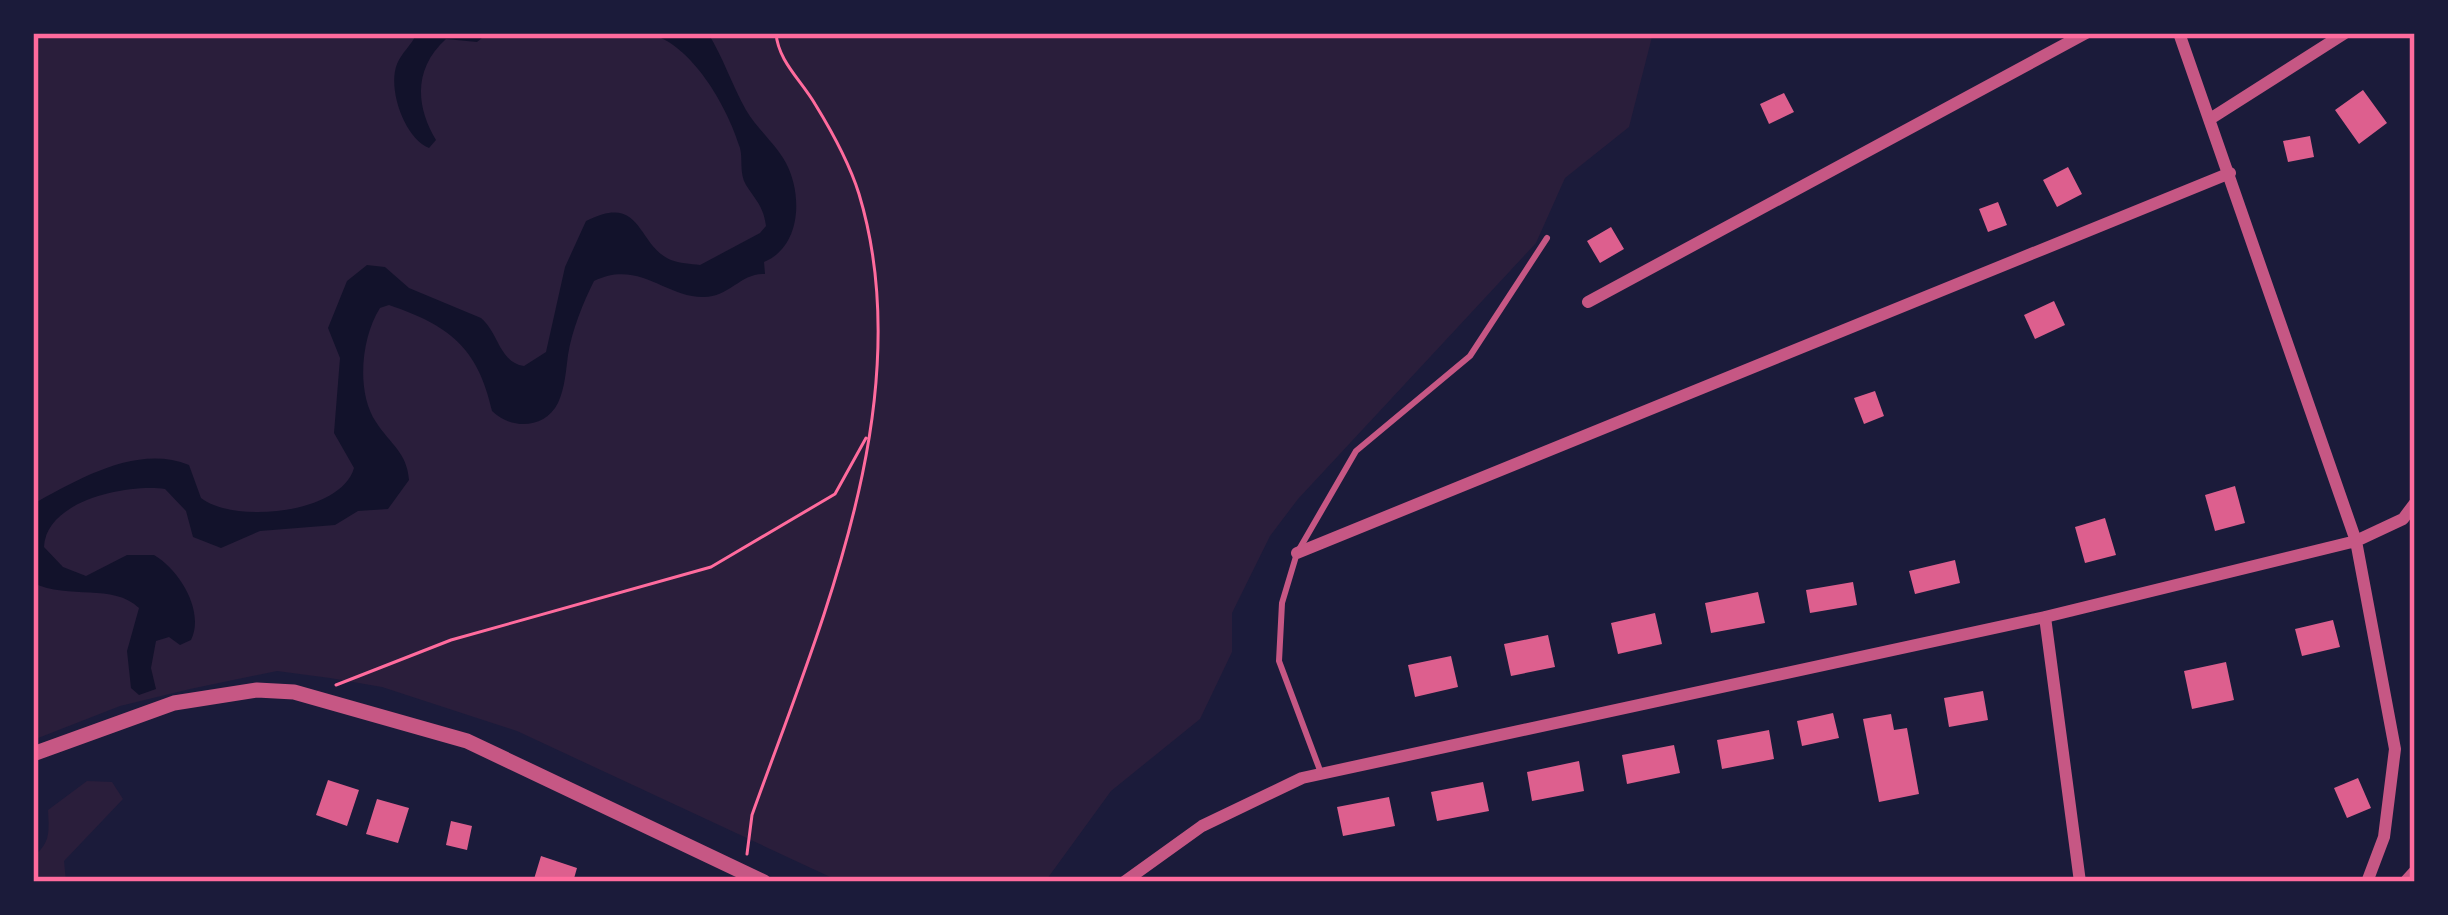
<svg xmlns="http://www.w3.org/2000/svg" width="2448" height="915" viewBox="0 0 2448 915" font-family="'Exo 2',sans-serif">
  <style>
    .green { fill: #2a1e3b }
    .water { fill: #12122b }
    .building { fill: #dd5f8e }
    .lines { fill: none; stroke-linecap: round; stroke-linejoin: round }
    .path { stroke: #ff6b9d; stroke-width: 3 }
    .service { stroke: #c65784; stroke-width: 6 }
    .minor { stroke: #c65784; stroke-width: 12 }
    .tertiary { stroke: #c65784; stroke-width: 15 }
    .neatline { fill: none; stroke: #ff6b9d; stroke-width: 4.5 }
  </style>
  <rect width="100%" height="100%" fill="#1b1b3a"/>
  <!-- green -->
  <path class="green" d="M33,33H1653L1629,127L1565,178L1536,243L1298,499L1270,536L1232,613V652L1200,719L1111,791L1047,879L841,882L517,731L382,687L330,678L277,671L190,689L120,706L33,740Z
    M87,781L112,782L123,799L64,861L66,882H33V856C51,844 49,830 48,810Z"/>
  <!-- water -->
  <path class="water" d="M417,33H488L477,42L446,39C414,68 415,105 436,140L429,148C405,139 387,89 397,64C402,52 411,46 417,33Z
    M648,33H708C723,57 732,85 746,110C757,129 776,144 786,163C803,195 801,247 764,262L765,274C742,272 729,297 704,297C666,298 639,259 594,281C583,303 572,330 568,355C566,370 565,388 558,403C545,429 511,430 492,411C478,347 448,325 389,305L380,308C361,338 356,392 376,422C390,444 407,452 409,480L388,509L358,511L335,525L260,531L221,548L193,537L186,511L165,489C128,484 46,500 44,547L63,567L86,576L127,555H154C180,570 205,612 191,640L180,645L169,637L156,641L151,668L156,689L139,695L131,688L127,651L139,608C113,583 69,600 33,583V504C79,479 137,444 189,465L201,498C234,524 341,514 354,468L334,433L340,358L328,328L347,281L367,265L385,267L409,288L481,318C499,333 499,362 524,366L546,352L565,267L586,221C643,192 636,245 671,260C679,263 691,264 700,265L760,233L766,226C763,205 756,201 746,185C739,173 743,159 740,148C727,106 692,44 648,33Z"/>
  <!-- building -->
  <path class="building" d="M2363,90L2387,123L2359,144L2335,110Z
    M1784,93L1794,112L1769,124L1760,104Z
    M2310,136L2314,157L2288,162L2283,141Z
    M2068,167L2082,194L2057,207L2043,180Z
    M1998,202L2007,225L1988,232L1979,209Z
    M1611,227L1624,249L1600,263L1587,241Z
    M2054,301L2065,325L2035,339L2024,315Z
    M1875,391L1884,416L1864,424L1854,398Z
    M2235,486L2245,523L2215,531L2205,495Z
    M2105,518L2116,555L2085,563L2075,527Z
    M1955,560L1960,583L1915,594L1909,571Z
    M1853,582L1857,605L1810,613L1806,590Z
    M1758,592L1765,623L1711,633L1705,603Z
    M1655,613L1662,644L1618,654L1611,623Z
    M2333,620L2340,647L2302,656L2295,629Z
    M1548,635L1555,667L1511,676L1504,644Z
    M1451,656L1458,687L1415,697L1408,665Z
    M2226,662L2234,700L2192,709L2184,671Z
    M1983,691L1988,720L1949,727L1944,698Z
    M1833,713L1839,738L1802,746L1797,721Z
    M1891,714L1894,730L1907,728L1919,794L1879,802L1863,719Z
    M1769,730L1774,759L1722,769L1717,740Z
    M1674,745L1680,773L1627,784L1622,755Z
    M1579,761L1584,791L1532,801L1527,772Z
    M2358,778L2371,808L2347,818L2334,788Z
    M328,780L359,790L347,826L316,815Z
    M1483,782L1489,811L1437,821L1431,792Z
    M1389,797L1395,826L1343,836L1337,807Z
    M377,799L409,808L398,843L366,834Z
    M451,821L472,826L467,850L446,845Z
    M541,856L577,868L573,882L534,879Z"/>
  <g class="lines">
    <!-- path -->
    <path class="path" d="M336,685L451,640L711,567L835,494L866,438
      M747,854L752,815C820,625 921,399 859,194C850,165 831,130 815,104C801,80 778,61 776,33"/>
    <!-- service -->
    <path class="service" d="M1321,773L1279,661L1282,603L1297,553L1356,451L1470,356L1547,238"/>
    <!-- minor -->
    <path class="minor" d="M2179,33L2356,541L2395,749L2384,837L2367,882
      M2210,119L2345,33
      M1588,302L2086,33
      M1297,553L2230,173
      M2045,617L2080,882
      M1124,882L1202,826L1302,778L2045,617L2356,541L2403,519L2415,503
      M2405,882L2415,871"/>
    <!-- tertiary -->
    <path class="tertiary" d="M33,754L174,703L257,690L294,692L467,741L764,882"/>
  </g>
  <!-- border -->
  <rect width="2448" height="915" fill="none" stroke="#1b1b3a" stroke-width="72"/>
  <rect x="36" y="36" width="2376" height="843" class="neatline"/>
</svg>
